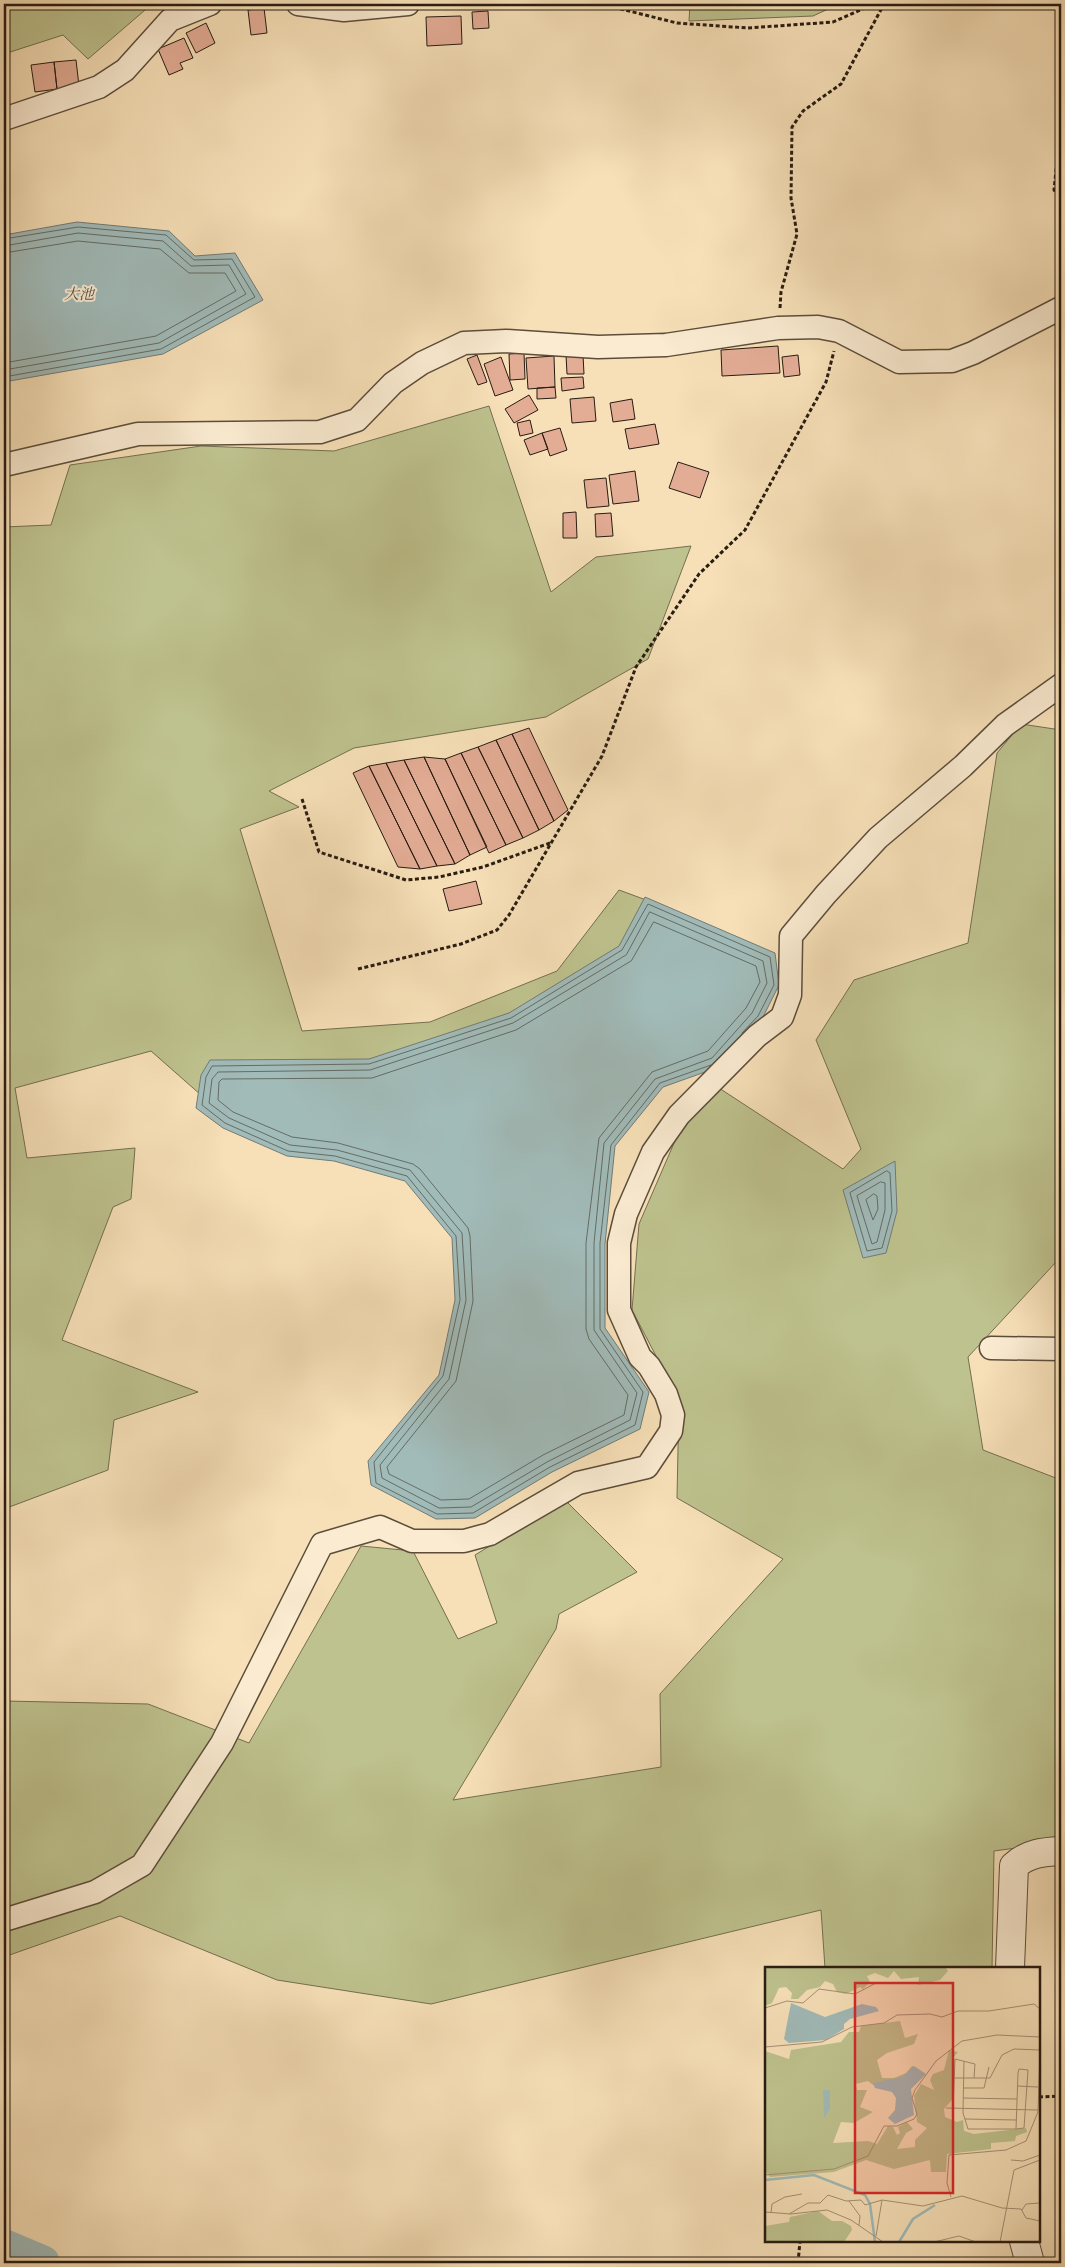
<svg xmlns="http://www.w3.org/2000/svg" width="1065" height="2267" viewBox="0 0 1065 2267" font-family="Vollkorn,'Noto Serif JP',serif">
  <style>
    .green { fill: #bec28e; stroke: #736f50 }
    .water { fill: #a1bbb9; stroke: #717b76 }
    .lines { fill: none; stroke-linecap: round; stroke-linejoin: round }
    .shore { stroke: #646c65; stroke-width: 1 }
    .river { stroke: #a1bbb9; stroke-width: 36 }
    .building { fill: #e3ac95; stroke: #281c11 }
    .minor-casing { stroke: #5c4d3b; stroke-width: 25 }
    .tertiary-casing { stroke: #5c4d3b; stroke-width: 30 }
    .path { stroke: #281c11; stroke-width: 3; stroke-dasharray: 4 2.5; stroke-linecap: butt }
    .minor { stroke: #faebd1; stroke-width: 22 }
    .tertiary { stroke: #faebd1; stroke-width: 28 }
    .labels { text-anchor: middle; dominant-baseline: central; stroke-width: 4; stroke-linejoin: round; paint-order: stroke }
    .water-label { font-size: 15px; font-style: italic; fill: #52544c; stroke: #faebd1 }
    .inset-river { fill: none; stroke: #a1bbb9; stroke-width: 2.5 }
    .inset-road { fill: none; stroke: #a49275; stroke-width: 1 }
    .view { fill: #d62828; fill-opacity: 0.15; stroke: #d62828; stroke-width: 2.5 }
    .inset-edge { fill: none; stroke: #281c11; stroke-width: 2.5 }
  </style>
  <rect width="100%" height="100%" fill="#f7e0b8"/>
  <filter id="stains"><feTurbulence type="fractalNoise" baseFrequency=".004" numOctaves="4"/><feColorMatrix values="0 0 0 0 .2 0 0 0 0 .09 0 0 0 0 .02 0 0 0 .5 -.17"/></filter>
  <radialGradient id="worn" r=".72"><stop offset=".6" stop-color="#630" stop-opacity="0"/><stop offset="1" stop-color="#630" stop-opacity=".3"/></radialGradient>
  <!-- green -->
  <path class="green" d="M4,4H152L88,59L63,35L4,54Z
    M690,4H839L813,16L689,21Z
    M489,406L551,592L596,557L691,546L648,659L546,717L354,748L269,791L299,807L240,829L302,1031L430,1022L557,971L619,890L657,904L593,1002L383,1082L201,1095L151,1051L15,1088L27,1158L135,1148L131,1199L113,1207L62,1340L198,1392L114,1420L108,1470L4,1509V527L51,525L70,465L201,446L334,451Z
    M1021,724L1061,730V1223L1057,1261L968,1357L983,1450L1061,1480V1842L994,1851L992,1968H825L821,1910L431,2004L277,1980L120,1916L4,1957V1701L148,1704L249,1743L361,1546L413,1551L458,1639L497,1623L475,1555L565,1500L637,1572L559,1614L556,1629L453,1800L661,1767L660,1694L783,1559L677,1498L679,1400L632,1310L639,1224L681,1127L719,1088L843,1169L861,1149L816,1040L854,980L968,943L997,753Z"/>
  <!-- water -->
  <path class="water" d="M77,222L169,231L195,256L235,253L263,300L163,354L4,382V235Z
    M645,897L775,953L779,985L762,1019L719,1067L663,1087L615,1146L605,1244V1328L649,1392L640,1429L552,1472L475,1518L436,1519L371,1485L368,1461L439,1375L455,1300L452,1238L405,1181L334,1161L287,1156L223,1128L196,1108L201,1075L210,1060L369,1059L509,1013L619,946Z
    M895,1161L897,1211L886,1253L863,1258L843,1190Z"/>
  <g class="lines">
    <!-- shore -->
    <path class="shore" d="M4,239L78,227L166,235L194,260L232,259L255,297L161,349L4,377
      M4,246L78,233L163,241L191,266L229,265L246,294L159,343L4,370
      M4,253L78,241L160,249L189,273H225L236,291L156,336L4,363
      M650,912L763,961L767,983L752,1013L712,1058L655,1079L604,1143L594,1243V1330L637,1393L630,1420L547,1462L471,1507L439,1508L382,1478L380,1465L449,1379L466,1300L462,1233L410,1170L337,1150L290,1145L229,1118L209,1103L212,1079L218,1072L370,1070L513,1023L626,955Z
      M654,922L756,966L760,982L746,1008L708,1051L652,1072L599,1138L586,1243V1329L589,1339L628,1395L624,1415L543,1455L469,1499L441,1500L389,1474L387,1467L456,1381L473,1301L470,1236L468,1228L420,1169L413,1164L338,1143L292,1137L233,1112L218,1100L219,1082L222,1079L372,1078L516,1030L631,961Z
      M711,1065L660,1083L611,1145L600,1243V1329L643,1392L635,1425L550,1467L473,1513L437,1514L376,1483L374,1462L443,1376L460,1300L456,1236L407,1176L335,1156L288,1151L225,1123L202,1105L206,1077L212,1066L369,1064L511,1018L622,950L648,904L770,957L774,985L758,1016L742,1033
      M887,1171L890,1173L892,1211L882,1248L867,1251L850,1193Z
      M881,1182L885,1183V1210L877,1242L872,1244L857,1196Z
      M874,1194L877,1196L878,1209L873,1220L866,1200Z"/>
    <!-- river -->
    <path class="river" d="M4,2247L42,2263"/>
  </g>
  <!-- building -->
  <path class="building" d="M264,8L267,33L251,35L248,10Z
    M488,11L489,28L473,29L472,12Z
    M461,16L462,44L427,46L426,17Z
    M206,23L215,43L196,53L186,33Z
    M184,38L193,58L180,63L183,69L169,75L158,49Z
    M76,60L79,86L57,89L54,62Z
    M54,62L57,89L35,92L31,65Z
    M778,346L780,373L722,376L721,350Z
    M524,353L525,379L510,380L509,354Z
    M477,355L487,382L478,385L467,359Z
    M566,355H583L584,374H567Z
    M798,355L800,375L784,377L782,357Z
    M554,356L555,387L528,389L526,358Z
    M501,357L513,390L495,396L484,364Z
    M583,377L584,388L562,391L561,378Z
    M555,387L556,398L537,399V388Z
    M529,395L538,410L514,423L505,409Z
    M594,397L596,421L572,423L570,399Z
    M632,399L635,419L613,422L610,403Z
    M530,420L533,433L520,436L517,423Z
    M655,424L659,444L629,449L625,429Z
    M560,428L567,450L550,456L542,433Z
    M542,433L548,449L530,455L524,440Z
    M678,462L709,472L700,498L669,488Z
    M635,471L639,501L613,504L609,475Z
    M606,478L609,506L587,508L584,480Z
    M576,512L577,538H563V513Z
    M611,513L613,536L596,537L595,514Z
    M529,728L568,810L554,821L512,734Z
    M512,734L554,821L539,830L496,740Z
    M496,740L539,830L523,838L478,747Z
    M478,747L523,838L506,845L461,753Z
    M461,753L506,845L489,853L445,759Z
    M424,757L445,759L487,847L470,855Z
    M424,757L470,855L455,864L404,760Z
    M404,760L455,864L437,866L386,763Z
    M386,763L437,866L420,869L369,766Z
    M369,766L420,869L398,867L353,773Z
    M476,881L482,904L449,911L443,889Z"/>
  <g class="lines">
    <defs>
      <path id="minor" d="M298,4L344,10L408,4
        M4,119L99,87L125,70L170,20L210,4
        M4,465L138,434L320,432L357,420L393,383L422,363L464,343L506,341L598,347L666,345L778,328L818,327L839,331L899,362L952,361L973,353L1061,308
        M991,1348L1061,1349
        M4,1920L95,1892L142,1865L222,1743L322,1544L380,1527L412,1541H464L490,1534L578,1483L647,1467L671,1431L673,1415L666,1394L649,1366L640,1357L619,1310V1243L626,1214L653,1152L679,1115L757,1036L782,1017L790,995L791,936L826,894L878,838L963,766L1005,725L1061,685"/>
      <path id="tertiary" d="M1010,1968L1014,1866C1028,1853 1043,1852 1061,1851
        M1024,2241L1030,2263"/>
    </defs>
    <!-- minor casing -->
    <use href="#minor" class="minor-casing"/>
    <!-- tertiary casing -->
    <use href="#tertiary" class="tertiary-casing"/>
    <!-- path -->
    <path class="path" d="M588,4L605,5L677,23L748,28L833,22L874,4
      M1061,123L1054,190L1061,198
      M780,308L781,292L797,234L791,198L792,127L803,111L841,84L884,4
      M302,799L319,852L406,880L439,877L483,867L550,843
      M358,969L461,944L497,930L509,915L602,756L636,667L699,574L745,530L826,382L834,351
      M1039,2097L1061,2096
      M798,2263L800,2241"/>
    <!-- minor -->
    <use href="#minor" class="minor"/>
    <!-- tertiary -->
    <use href="#tertiary" class="tertiary"/>
  </g>
  <g class="labels">
    <!-- water labels -->
    <g class="water-label">
      <text x="79" y="295">大池</text>
    </g>
  </g>
  <!-- overview -->
  <g transform="translate(765 1967)">
    <rect width="275" height="275" fill="#f7e0b8"/>
    <path d="M0,0H180L183,4L175,13L153,18L154,10L136,12L129,4L123,11L110,6L102,9L105,15L98,22L95,20L81,27L72,25L68,17L60,14L55,20L42,23L33,32H26L27,26L21,20L14,21L7,36L0,39ZM135,54L140,71L153,67L149,77L122,86L112,93L117,111H129L141,106L147,99L150,100L144,109L125,116L108,118L103,114L91,117L92,123H102L95,140L108,145L89,156L76,155L68,176L103,174L112,177L123,159L128,160L132,168L135,166L133,160L142,155L148,162L141,166L132,182L150,180V173L162,161L152,155L149,129L156,117L169,123L165,113L168,107L179,103L184,83L193,85L187,92V133L179,142L180,150L192,155L198,153L199,164L209,167L261,161L262,165L251,169L250,174L226,176V182L182,187L181,205H166L165,193L129,202L101,193L69,205L5,210L0,204V84L24,92L26,83L76,75L84,65H94L96,59ZM53,244L67,254H77L86,259L87,263L79,275H0V259L24,255L25,250Z" fill="#bec28e"/>
    <path d="M26,36L60,50L97,37L111,40L114,44L85,52L79,57V62L61,73L24,76L19,72ZM149,99L161,107L146,122L149,148L130,157L123,151L130,143L131,131L127,125L110,121L108,116L137,110ZM58,123H65V142L59,151Z" fill="#a1bbb9"/>
    <path class="inset-river" d="M0,213L49,208L100,228L105,237L110,275M134,275L148,252L170,238"/>
    <path class="inset-road" d="M0,41L22,34L38,36L54,22L90,27L111,16H133M0,80L57,75L87,60L119,56L132,48L165,47L177,50L193,44H224L269,37L275,42M199,94L198,146L203,162H251L259,161L263,103L254,102L253,106L251,162M190,111H225L237,88L249,82L275,83M252,119L273,120M199,121H219L224,100M198,131L252,132M181,141L273,143M188,141L190,92L210,97L209,111M200,152L251,153M246,193L258,194L275,188M0,208L69,202L103,189L119,159H132L149,152L152,147L147,131L150,123L171,94L197,74L232,68L275,70M186,230L182,216L184,188L241,183L261,174L273,145L275,85M84,234L95,249L94,258M257,243L261,237L275,236M0,245L26,247L62,243L86,253L118,275M6,246L7,237L20,230L37,227M24,247L43,236H55L63,228L81,234L96,233L100,238L117,233L158,239L197,229L237,241L256,242L261,251L275,254M111,269L117,233M169,275L194,269L211,275M235,275L249,203L275,193"/>
    <path class="view" d="M90,16H188V226H90Z"/>
    <rect width="275" height="275" class="inset-edge"/>
  </g>
  <!-- margin -->
  <rect width="1065" height="2267" fill="none" stroke="#f7e0b8" stroke-width="20"/>
  <rect x="5" y="5" width="1055" height="2257" fill="none" stroke="#281c11" stroke-width="2.5"/>
  <rect x="10" y="10" width="1045" height="2247" fill="none" stroke="#281c11"/>
  <rect width="100%" height="100%" filter="url(#stains)"/>
  <rect width="100%" height="100%" fill="url(#worn)"/>
</svg>
